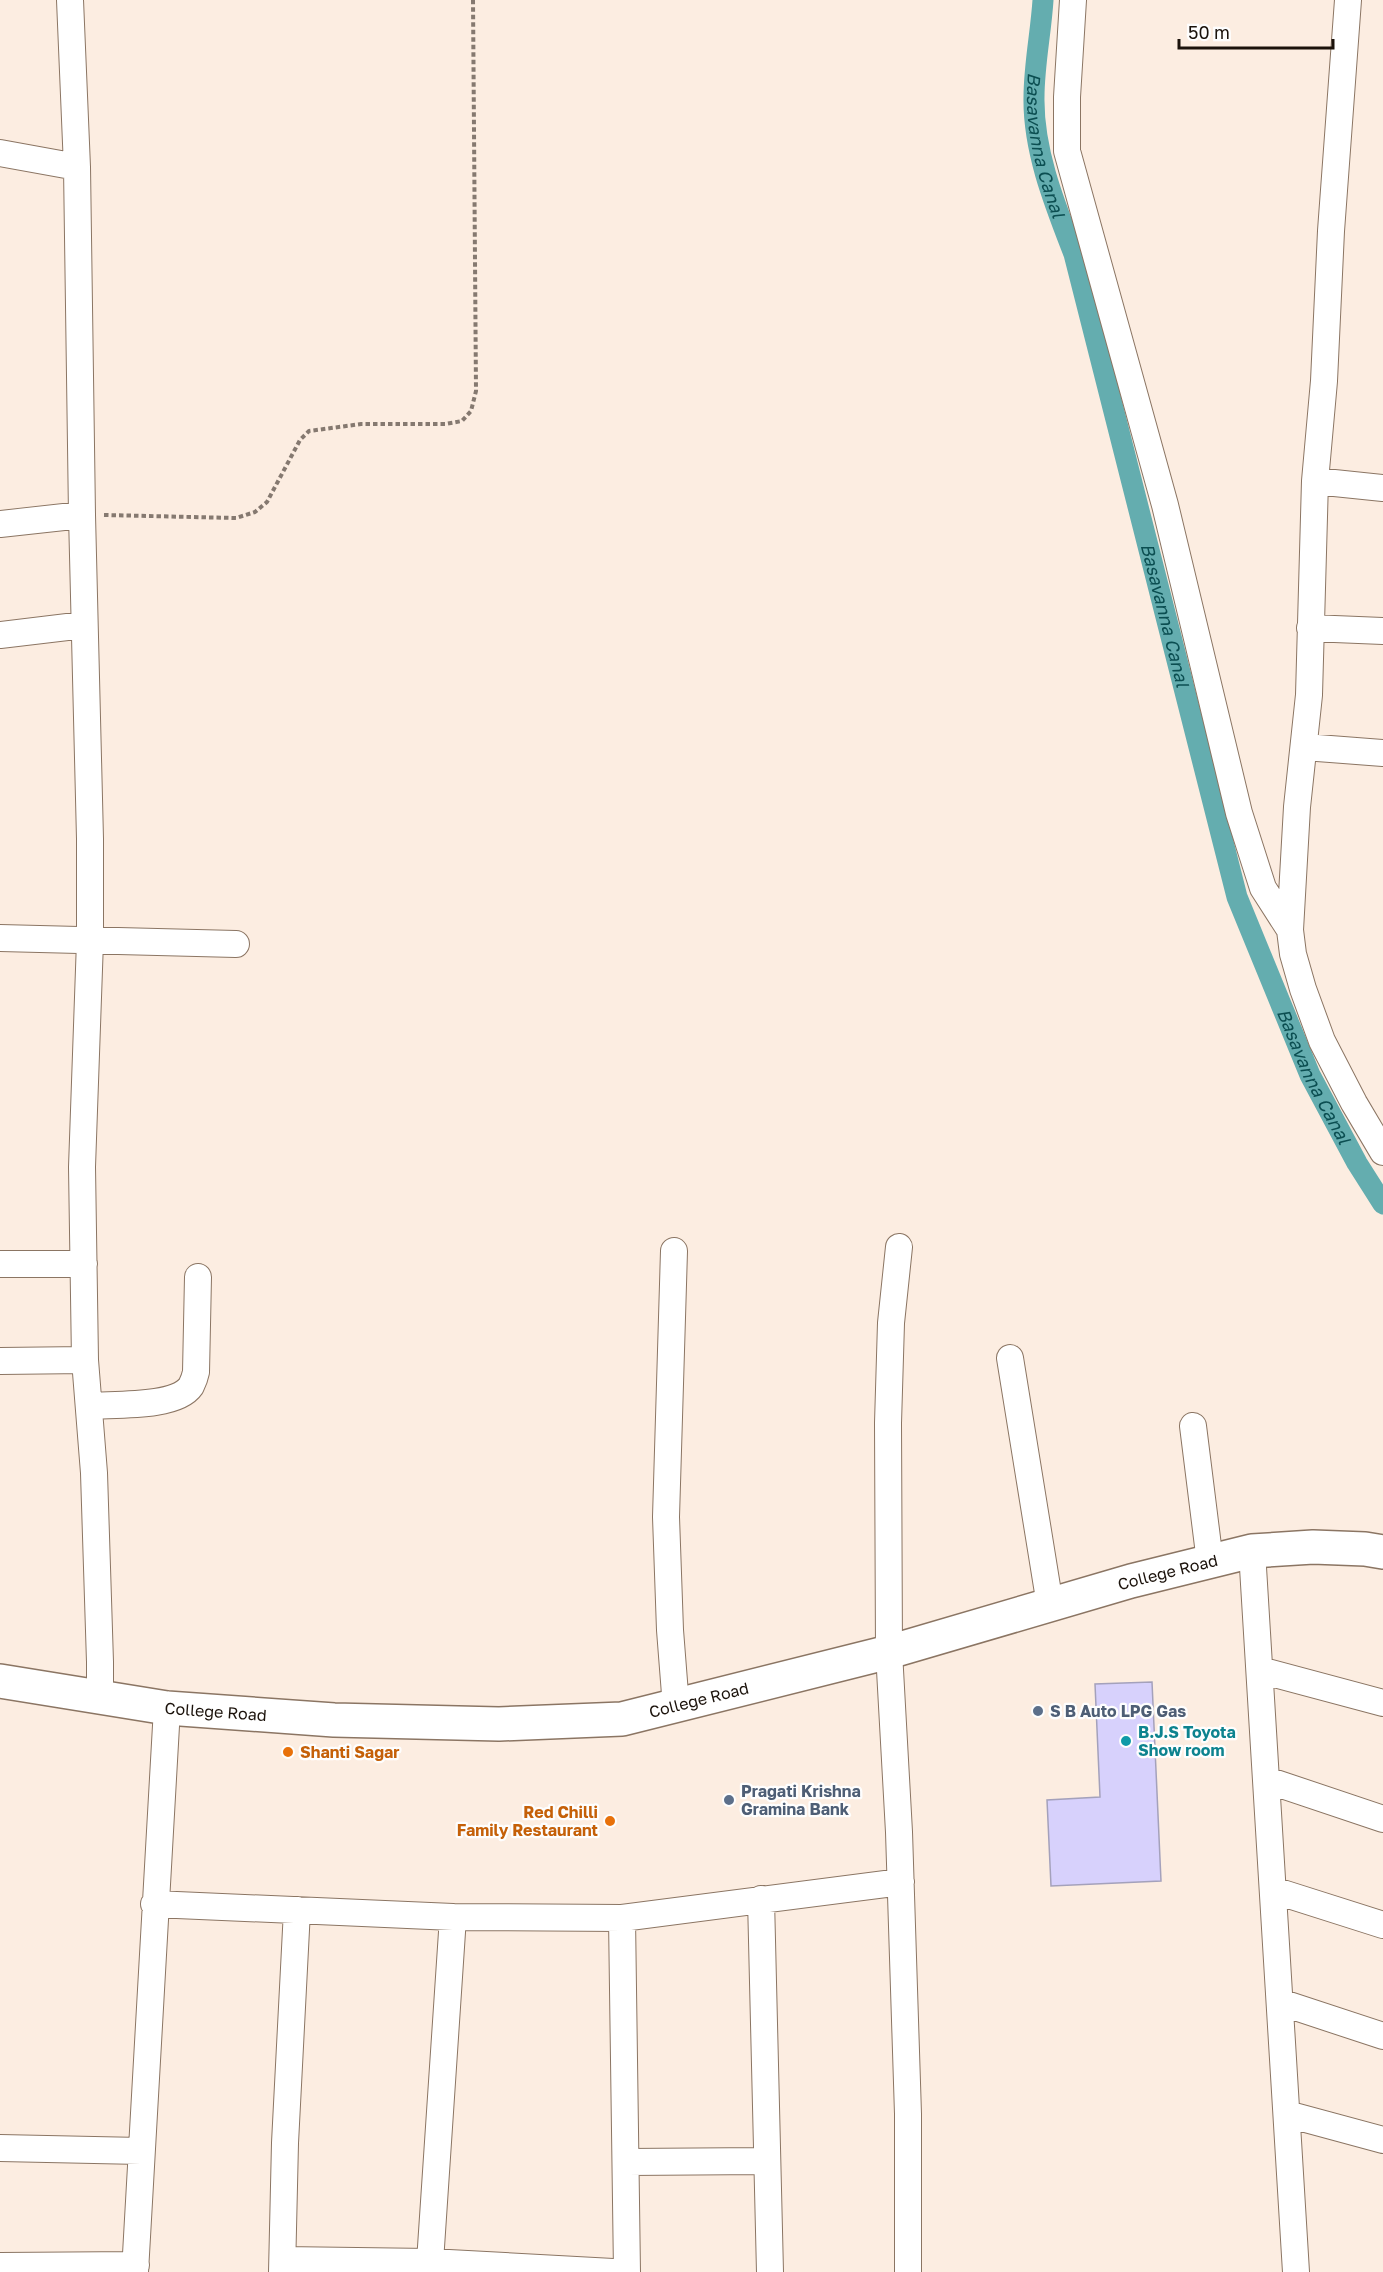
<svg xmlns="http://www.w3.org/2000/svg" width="1383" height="2272" viewBox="0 0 1383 2272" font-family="'Golos Text',sans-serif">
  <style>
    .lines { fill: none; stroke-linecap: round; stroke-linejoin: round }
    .canal { stroke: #64adaf; stroke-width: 21 }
    .building { fill: #d7d1fc; stroke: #a4a1bb; stroke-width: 1.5 }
    .minor-casing { stroke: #8b7563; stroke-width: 28 }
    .major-casing { stroke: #8b7563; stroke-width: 36 }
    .path { stroke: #857970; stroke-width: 4; stroke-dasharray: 4.5 3; stroke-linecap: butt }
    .minor { stroke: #fff; stroke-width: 26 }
    .major { stroke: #fff; stroke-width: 33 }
    .service-dot { fill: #5c6f8a; stroke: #fefefe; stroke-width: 2 }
    .culture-dot { fill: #0f9aa8; stroke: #fefefe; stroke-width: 2 }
    .food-dot { fill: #e8710a; stroke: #fefefe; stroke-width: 2 }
    .labels { text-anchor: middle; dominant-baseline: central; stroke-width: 4.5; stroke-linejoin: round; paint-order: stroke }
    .street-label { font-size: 16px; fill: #1b120b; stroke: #fefefe }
    .service-label { font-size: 16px; font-weight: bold; fill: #4e5e75; stroke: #fefefe; text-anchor: start }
    .culture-label { font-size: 16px; font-weight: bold; fill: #0d838f; stroke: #fefefe; text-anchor: start }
    .food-label { font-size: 16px; font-weight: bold; fill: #c56008; stroke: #fefefe; text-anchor: start }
    .water-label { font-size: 18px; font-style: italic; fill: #0b4e51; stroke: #fefefe }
  </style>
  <rect width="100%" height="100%" fill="#fcede1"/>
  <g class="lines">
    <!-- canal -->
    <path class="canal" id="s1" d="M1043,0C1041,32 1034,65 1034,97C1033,151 1055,205 1074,254L1237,897L1310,1075L1357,1163L1383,1204"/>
  </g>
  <!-- building -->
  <path class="building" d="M1152,1682L1161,1881L1051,1886L1047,1800L1100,1797L1095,1684Z"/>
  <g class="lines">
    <defs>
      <path id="minor" d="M70,0L77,167L82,515L90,839V941L82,1167L85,1360L94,1473L100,1662V1699
        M1073,0L1067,97V151L1165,505L1239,813L1263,888L1290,930
        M1348,0L1331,231L1324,381L1315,481L1309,695L1297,807L1290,930L1293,954L1303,989L1322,1041L1354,1103L1383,1152
        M0,153L77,167
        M1315,481L1383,488
        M0,524L82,515
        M1310,628L1383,631
        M0,635L84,625
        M1304,747L1383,753
        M0,938L236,944
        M899,1247L891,1323L888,1423L889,1652L899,1832L908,2114V2272
        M674,1251L666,1517L670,1630L676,1707
        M0,1264H84
        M1010,1358L1050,1605
        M0,1361L85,1360
        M89,1406C114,1404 176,1408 191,1386C193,1382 195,1377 196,1372L198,1277
        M1193,1426L1210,1562
        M1252,1551L1296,2272
        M1260,1670L1383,1703
        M1267,1780L1383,1819
        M1273,1890L1383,1925
        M761,1899L770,2272
        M154,1904L453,1917L622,1918L901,1882
        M622,1918L627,2272
        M1280,2002L1383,2036
        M1287,2114L1383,2140
        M0,2148L141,2151
        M627,2162L767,2161
        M283,2260L430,2262L613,2272
        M430,2262L453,1917
        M0,2266L136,2265
        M135,2272L167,1708
        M282,2272L285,2143L297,1910"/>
      <g id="major">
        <path id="s2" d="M0,1681L167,1708L334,1720L499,1724L622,1719L889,1652L1131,1581L1252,1551L1313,1547L1365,1549L1383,1552"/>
      </g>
    </defs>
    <!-- minor casing -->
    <use href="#minor" class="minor-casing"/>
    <!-- major casing -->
    <use href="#major" class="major-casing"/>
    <!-- path -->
    <path class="path" d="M104,515L236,518L255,512L267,502L300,440L309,431L361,424H445L462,421L471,411L476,391L473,0"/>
    <!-- minor -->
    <use href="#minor" class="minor"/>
    <!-- major -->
    <use href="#major" class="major"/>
  </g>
  <!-- markers -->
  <g class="service-dot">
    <circle cx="1038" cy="1711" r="6"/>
    <circle cx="729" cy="1800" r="6"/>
  </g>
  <circle class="culture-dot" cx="1126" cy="1741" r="6"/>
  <g class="food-dot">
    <circle cx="288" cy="1752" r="6"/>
    <circle cx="610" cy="1821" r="6"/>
  </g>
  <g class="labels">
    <!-- street labels -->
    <g class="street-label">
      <text stroke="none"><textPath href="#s2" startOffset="1190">College Road</textPath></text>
      <text stroke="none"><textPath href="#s2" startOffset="704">College Road</textPath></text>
      <text stroke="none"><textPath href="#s2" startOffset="218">College Road</textPath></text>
    </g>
    <!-- service labels -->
    <g class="service-label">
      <text x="1050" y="1711">S B Auto LPG Gas</text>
      <text x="741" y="1791">Pragati Krishna<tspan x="741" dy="18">Gramina Bank</tspan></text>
    </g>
    <!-- culture labels -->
    <g class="culture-label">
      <text x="1138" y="1732">B.J.S Toyota<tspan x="1138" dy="18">Show room</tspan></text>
    </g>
    <!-- food labels -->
    <g class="food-label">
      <text x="300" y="1752">Shanti Sagar</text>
      <text x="598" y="1812" text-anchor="end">Red Chilli<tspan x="598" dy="18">Family Restaurant</tspan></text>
    </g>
    <!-- water labels -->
    <g class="water-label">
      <text stroke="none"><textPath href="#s1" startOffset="147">Basavanna Canal</textPath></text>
      <text stroke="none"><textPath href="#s1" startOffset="633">Basavanna Canal</textPath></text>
      <text stroke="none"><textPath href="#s1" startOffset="1119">Basavanna Canal</textPath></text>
    </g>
  </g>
  <!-- scale -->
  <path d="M1179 39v9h154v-9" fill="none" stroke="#1b120b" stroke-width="3"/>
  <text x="1188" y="39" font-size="18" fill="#1b120b" stroke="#fefefe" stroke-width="4.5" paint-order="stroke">50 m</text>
</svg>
